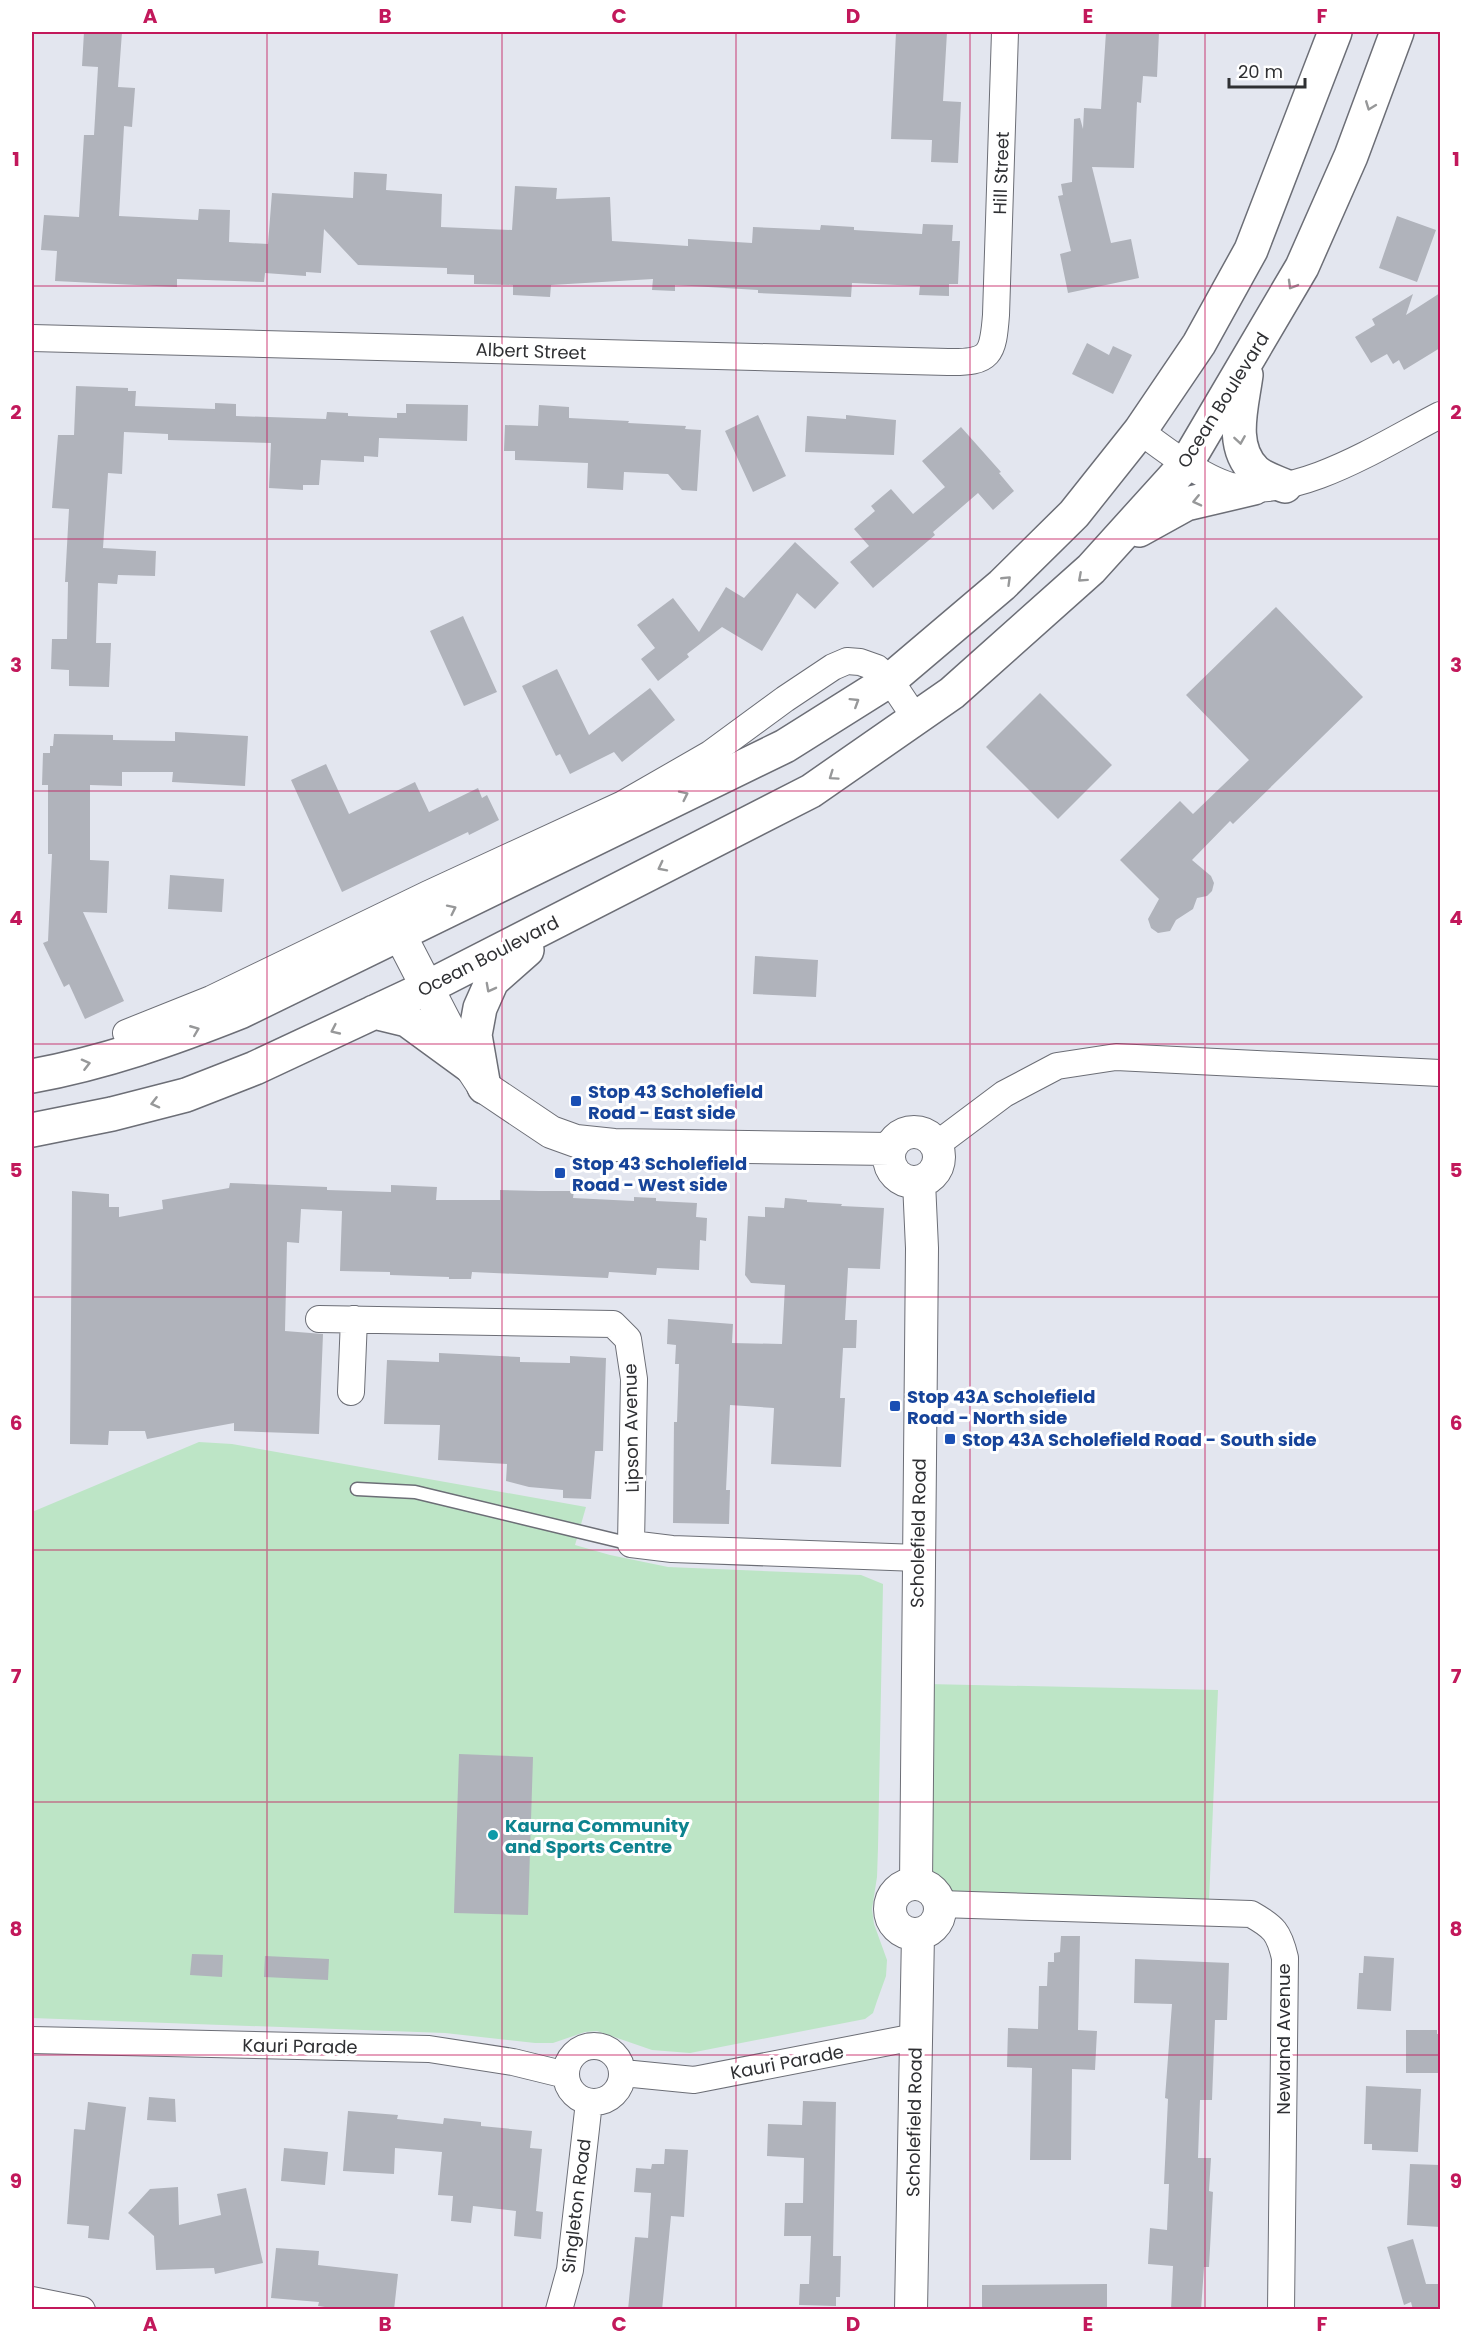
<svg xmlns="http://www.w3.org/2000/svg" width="1472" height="2341" viewBox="0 0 1472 2341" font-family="Poppins,sans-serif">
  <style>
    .green { fill: #bde5c6 }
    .building { fill: #b0b3bb }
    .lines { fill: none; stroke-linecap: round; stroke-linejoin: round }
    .service-casing { stroke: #6c6e76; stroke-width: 15 }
    .minor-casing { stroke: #6c6e76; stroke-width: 28 }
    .tertiary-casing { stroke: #6c6e76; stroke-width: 34 }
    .primary-casing { stroke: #6c6e76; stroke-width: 36 }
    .service { stroke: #fff; stroke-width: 12 }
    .minor { stroke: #fff; stroke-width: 26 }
    .tertiary { stroke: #fff; stroke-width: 32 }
    .primary { stroke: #fff; stroke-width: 33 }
    .oneway { stroke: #979899 }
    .grid { fill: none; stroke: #c2185b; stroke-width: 1.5; stroke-opacity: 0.55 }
    .transit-dot { fill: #1a4fb4; stroke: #fff; stroke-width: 2 }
    .culture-dot { fill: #0f9aa8; stroke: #fff; stroke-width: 2 }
    .labels { text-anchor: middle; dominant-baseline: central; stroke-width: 6; stroke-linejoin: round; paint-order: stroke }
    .street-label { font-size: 18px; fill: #2f3033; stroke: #fff }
    .transit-label { font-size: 18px; font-weight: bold; fill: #164399; stroke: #fff; text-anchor: start }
    .culture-label { font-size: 18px; font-weight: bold; fill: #0d838f; stroke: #fff; text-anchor: start }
    .neatline { fill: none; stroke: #c2185b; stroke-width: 2 }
    .grid-label { font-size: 20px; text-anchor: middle; font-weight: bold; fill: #c2185b }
  </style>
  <rect width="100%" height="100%" fill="#e3e6ef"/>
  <!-- green -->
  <path class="green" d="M199,1442L232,1444L586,1507L575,1545L610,1555L668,1567L861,1575L883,1584L878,1848L877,1877L872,1909L874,1924L887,1960L886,1976L877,2001L873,2013L865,2019L690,2053L652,2050L597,2031L585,2032L553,2043H535L445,2033L32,2018V1512Z
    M927,1684L1218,1690L1209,1901L944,1895L934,1883L923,1878Z"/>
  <!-- building -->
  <path class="building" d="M84,32H122L118,87L135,88L132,127L124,126L119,216L198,220L199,209L230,210L229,242L268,244L272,193L353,198L354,172L387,174L386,190L442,194L441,227L512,230L515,186L557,188L556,199L610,197L612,241L688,246V239L752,243L753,227L820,230L821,225L854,227V230L922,234L923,224L953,225L952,241H960L958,284H949V296L919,295L920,286L852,283L851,297L758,293V290L675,285V291L652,290L653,279L551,285L550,297L513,295V285L474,284V275L447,274V268L358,265L324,229L321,273L306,272V276L265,273L264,282L177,279V287L55,281L57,251L41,250L44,215L79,217L84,135H94L98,67L82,66Z
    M896,32H947L943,101L961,102L958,163L931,162L932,140L891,139Z
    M1106,32H1159L1157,77L1143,76L1141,103L1137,102L1134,168L1092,167L1111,243L1131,239L1139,278L1068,293L1060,254L1071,251L1058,196L1063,195L1061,184L1072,182L1074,119L1080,118L1083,129L1084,108L1101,109Z
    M1397,216L1436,230L1417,282L1379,268Z
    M1440,293V348L1404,370L1399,360L1393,364L1387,354L1371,363L1355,337L1375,325L1372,319L1413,294L1406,315Z
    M1087,343L1109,355L1113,346L1132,355L1113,394L1072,374Z
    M76,386L128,388V391H136L135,406L215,409V403L236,404V416L326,419L327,412L348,413V416L397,418V413H406V404L468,405L467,441L379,438L378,457L364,456V462L321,460L319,485H303V490L269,488L271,443L168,440V434L124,432L122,474L108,473L103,548L156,551L155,576L118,575L117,584L98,583L96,643H111L109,687L69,686V670L51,669L52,639H67L68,582H65L69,509L52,508L58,435H74Z
    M539,405L569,407V418L629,421L628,423L686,426L685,429L701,430L697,491L682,490L668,474L624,472L623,490L587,488L588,463L515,460V451H504L505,425L538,426Z
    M758,415L786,476L753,492L725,431Z
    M846,415L896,420L894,455L805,452L807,416L846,419Z
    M961,427L1001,472L999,473L1014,491L993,510L978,493L933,532L935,535L873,588L850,562L869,546L854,529L875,511L871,506L891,489L913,514L945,487L922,461Z
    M795,542L839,583L815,609L797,593L762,651L722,627L687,654L689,657L658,681L641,659L655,648L637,625L673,598L699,632L726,587L744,598Z
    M1276,607L1363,697L1233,824L1230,821L1192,860L1211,876L1214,883L1212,891L1207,896L1197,898L1193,909L1176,920L1170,931L1158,933L1151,928L1148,919L1159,899L1120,860L1180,801L1193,814L1249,760L1186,695Z
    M463,616L497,692L464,706L430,631Z
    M557,669L589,735L650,688L675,720L622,762L614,752L570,774L560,754L556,756L522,686Z
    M1040,693L1112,765L1058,819L986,747Z
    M175,732L248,736L245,786L172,782L173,772H122V786L90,785V860L109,861L107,913L83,912L124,1001L85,1019L69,984L64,987L43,943L48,941L52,854H48V785H42L43,753H50V746H53L54,734L113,735V740L175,741Z
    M326,764L349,814L415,782L429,812L478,788L482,798L487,795L499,820L469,835L468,832L342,892L291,780Z
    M170,875L224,879L222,912L168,909Z
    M755,956L818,960L816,997L753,994Z
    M230,1183L327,1187V1190L391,1192V1185L437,1187L436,1200H500V1190L539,1191H574L573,1198L634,1201V1197L656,1198V1201L697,1203L696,1217L707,1218L706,1241L700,1240L699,1270L657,1268L656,1275L609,1272L608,1278L472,1272L471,1279H449V1277L390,1275V1272L340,1271L342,1211L301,1209L299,1243L287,1242L285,1331L323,1334L319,1434L234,1431V1423L147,1439L145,1431H109L108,1445L70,1444L72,1191L109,1194V1207H119V1217L163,1209L162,1200L229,1188Z
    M785,1198L807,1200V1202L842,1204L841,1206L884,1208L880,1269L848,1268L845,1320H857L856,1348H843L840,1398H845L841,1467L771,1464L774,1408L730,1405L726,1490H730L729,1524L673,1523L674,1422H677L679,1364H675L676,1345L667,1344L668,1319L733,1324L732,1343L782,1344L785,1285L751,1283L745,1275L748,1216L765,1217V1207L784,1208Z
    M439,1353L520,1357V1362L570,1363V1356L606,1358L603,1451H595L591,1499L563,1498V1490L529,1487L506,1481L507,1464L438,1460L440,1425L384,1424L387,1360L439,1362Z
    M459,1754L533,1757L528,1915L454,1913Z
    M1061,1936H1080L1078,2030L1097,2031L1095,2070L1072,2069L1071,2160H1030L1032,2068L1007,2067L1008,2028L1038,2029L1039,1986H1047L1048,1962H1054V1953L1060,1952Z
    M192,1954L223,1955L222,1977L190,1975Z
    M265,1956L329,1959L328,1980L264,1977Z
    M1364,1956L1394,1958L1391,2011L1357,2009L1359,1973H1363Z
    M1135,1959L1229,1963L1227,2020H1215L1212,2100H1200L1198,2158H1211L1209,2191L1213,2192L1209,2267H1204L1201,2310H1171L1173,2266L1148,2264L1150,2228L1167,2230L1169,2184H1164L1168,2099L1165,2098L1172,2004L1134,2003Z
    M1406,2030H1437V2034H1440V2073H1406Z
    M1366,2086L1421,2089L1418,2152L1372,2150V2144H1364Z
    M149,2097L175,2099L176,2122L147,2120Z
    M803,2101L836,2102L833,2256H841L840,2297H836V2306L799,2305L800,2284H809L811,2236H784L785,2203H803L804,2158L767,2156L768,2124L802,2125Z
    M88,2102L126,2107L109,2240L88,2238L89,2226L67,2224L74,2129L85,2130Z
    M348,2111L398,2115L397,2119L443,2124L444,2118L481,2122V2126L532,2131L530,2148L542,2149L536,2211L543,2212L541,2239L514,2236L516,2211L473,2206L471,2223L451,2221L453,2196L438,2195L442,2152L395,2148L394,2174L343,2171Z
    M284,2148L328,2152L325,2185L281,2181Z
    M665,2149L688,2150L684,2217L671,2216L662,2310H628L635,2237L648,2238L651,2193L634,2192L636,2168L651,2169L652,2164H664Z
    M1410,2164L1440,2165V2227L1407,2225Z
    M178,2187L179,2225L221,2215L217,2194L246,2188L263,2263L215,2274L214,2268L156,2270L154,2236L128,2213L150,2189Z
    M1413,2239L1426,2284H1440V2306L1430,2310H1413L1411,2302L1404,2305L1387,2247Z
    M276,2248L319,2251L318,2265L398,2274L394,2310H346L318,2306L319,2302L271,2298Z
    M1107,2284V2310H982V2285Z"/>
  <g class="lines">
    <defs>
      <path id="service" d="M357,1489L415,1492L631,1544"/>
      <path id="minor" d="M32,338L948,362C991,363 993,354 996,315L1005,32
        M1140,431C1164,449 1202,478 1231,486C1297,502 1383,444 1440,415
        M126,1033L211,999L428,894L623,804L710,754L785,699L833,667L847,661L860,662L877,668L890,680L916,719
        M936,1145L1004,1094L1057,1066L1116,1057L1440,1073
        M319,1319L613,1324L628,1339L634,1379L631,1544L672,1549L918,1558
        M351,1392L354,1319
        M940,1904L1251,1914C1274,1927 1279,1932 1285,1958L1281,2310
        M32,2040L429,2049L513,2062L566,2075
        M566 2074a28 28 0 1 1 56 0a28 28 0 1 1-56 0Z
        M623,2073L694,2080L915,2037
        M32,2300L82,2310
        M559,2310L570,2270L589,2102"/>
      <path id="tertiary" d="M400,935L459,1049L484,1087L551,1132L576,1141L614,1145L890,1149
        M889 1157a25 25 0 1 1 50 0a25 25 0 1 1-50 0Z
        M890 1909a25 25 0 1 1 50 0a25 25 0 1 1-50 0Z
        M916,1884L922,1248L919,1182
        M911,2310L918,1934"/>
      <path id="primary" d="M1246,375C1242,406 1229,446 1255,471C1262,478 1276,482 1285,486
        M1139,530L1186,504L1254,488
        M374,1012L407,1020L470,1066
        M32,1076C104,1063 172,1039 240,1012L785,746L890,680L1002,585L1074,514L1140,431L1199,344L1251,250L1335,32
        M484,1087L475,1035L480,1008L492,981L527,950
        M32,1130L112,1114L186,1095L255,1068L426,988L811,791L952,693L1091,569L1186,464L1302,267L1351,156L1397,32"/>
    </defs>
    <!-- service casing -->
    <use href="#service" class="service-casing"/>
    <!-- minor casing -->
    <use href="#minor" class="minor-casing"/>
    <!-- tertiary casing -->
    <use href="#tertiary" class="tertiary-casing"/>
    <!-- primary casing -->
    <use href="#primary" class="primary-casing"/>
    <!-- service -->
    <use href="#service" class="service"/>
    <!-- minor -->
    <use href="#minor" class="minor"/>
    <!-- tertiary -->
    <use href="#tertiary" class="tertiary"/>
    <!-- primary -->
    <use href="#primary" class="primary"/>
  </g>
  <!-- one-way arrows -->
  <defs><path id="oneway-chevron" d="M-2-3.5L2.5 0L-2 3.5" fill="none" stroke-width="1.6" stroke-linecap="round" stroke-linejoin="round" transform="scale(1.5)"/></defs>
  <g class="oneway">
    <use href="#oneway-chevron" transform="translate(1370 106) rotate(111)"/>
    <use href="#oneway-chevron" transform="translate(1292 285) rotate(120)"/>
    <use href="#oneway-chevron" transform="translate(1240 440) rotate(81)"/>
    <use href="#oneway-chevron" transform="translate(1197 501) rotate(167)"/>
    <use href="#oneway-chevron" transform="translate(1082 578) rotate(138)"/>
    <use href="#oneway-chevron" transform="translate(1007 580) rotate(-44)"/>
    <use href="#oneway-chevron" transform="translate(855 702) rotate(-32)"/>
    <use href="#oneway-chevron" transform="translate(833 776) rotate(145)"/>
    <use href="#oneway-chevron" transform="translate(684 795) rotate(-26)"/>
    <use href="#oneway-chevron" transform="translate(662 867) rotate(153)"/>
    <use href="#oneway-chevron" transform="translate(452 909) rotate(-26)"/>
    <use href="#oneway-chevron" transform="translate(490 988) rotate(118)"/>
    <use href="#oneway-chevron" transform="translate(195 1030) rotate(-22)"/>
    <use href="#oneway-chevron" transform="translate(335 1030) rotate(155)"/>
    <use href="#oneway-chevron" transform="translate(86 1064) rotate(-14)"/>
    <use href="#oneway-chevron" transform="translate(155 1103) rotate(166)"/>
  </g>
  <!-- grid -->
  <path class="grid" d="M267,32V2310M502,32V2310M736,32V2310M970,32V2310M1205,32V2310M32,286H1440M32,539H1440M32,791H1440M32,1044H1440M32,1297H1440M32,1550H1440M32,1802H1440M32,2055H1440"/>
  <!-- markers -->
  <g class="transit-dot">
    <rect x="570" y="1095" width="12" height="12" rx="3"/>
    <rect x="554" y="1167" width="12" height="12" rx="3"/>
    <rect x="889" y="1400" width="12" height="12" rx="3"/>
    <rect x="944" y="1433" width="12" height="12" rx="3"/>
  </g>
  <circle class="culture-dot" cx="493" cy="1835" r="6"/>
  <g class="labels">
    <!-- street labels -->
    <g class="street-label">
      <text transform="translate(1001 173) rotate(-88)">Hill Street</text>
      <text transform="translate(531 351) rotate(2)">Albert Street</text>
      <text transform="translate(1223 400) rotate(-58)">Ocean Boulevard</text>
      <text transform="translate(488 956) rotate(-27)">Ocean Boulevard</text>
      <text transform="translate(631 1428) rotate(-91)">Lipson Avenue</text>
      <text transform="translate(918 1533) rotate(-89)">Scholefield Road</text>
      <text transform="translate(1283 2039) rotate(-90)">Newland Avenue</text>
      <text transform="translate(300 2046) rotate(1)">Kauri Parade</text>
      <text transform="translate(787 2062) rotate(-11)">Kauri Parade</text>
      <text transform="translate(914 2122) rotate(-89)">Scholefield Road</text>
      <text transform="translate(576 2206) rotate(-83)">Singleton Road</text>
    </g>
    <!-- transit labels -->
    <g class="transit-label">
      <text x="588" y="1091">Stop 43 Scholefield<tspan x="588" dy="21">Road - East side</tspan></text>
      <text x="572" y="1163">Stop 43 Scholefield<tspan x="572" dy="21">Road - West side</tspan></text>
      <text x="907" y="1396">Stop 43A Scholefield<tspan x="907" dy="21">Road - North side</tspan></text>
      <text x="962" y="1439">Stop 43A Scholefield Road - South side</text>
    </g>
    <!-- culture labels -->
    <g class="culture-label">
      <text x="505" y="1825">Kaurna Community<tspan x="505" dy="21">and Sports Centre</tspan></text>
    </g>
  </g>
  <!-- border -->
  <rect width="1472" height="2341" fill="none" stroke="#ffffff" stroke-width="66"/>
  <!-- scale -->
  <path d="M1229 78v9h76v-9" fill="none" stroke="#2f3033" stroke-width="3"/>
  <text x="1238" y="78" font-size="18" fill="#2f3033" stroke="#ffffff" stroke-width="4.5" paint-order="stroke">20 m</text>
  <rect x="33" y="33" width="1406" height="2275" class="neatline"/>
  <g class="grid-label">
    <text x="150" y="23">A</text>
    <text x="385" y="23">B</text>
    <text x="619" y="23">C</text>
    <text x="853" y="23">D</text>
    <text x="1088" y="23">E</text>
    <text x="1322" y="23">F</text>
    <text x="16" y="166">1</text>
    <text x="1456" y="166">1</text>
    <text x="16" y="419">2</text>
    <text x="1456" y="419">2</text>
    <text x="16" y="672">3</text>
    <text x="1456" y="672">3</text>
    <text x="16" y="925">4</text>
    <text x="1456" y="925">4</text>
    <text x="16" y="1177">5</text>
    <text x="1456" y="1177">5</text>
    <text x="16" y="1430">6</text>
    <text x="1456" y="1430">6</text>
    <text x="16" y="1683">7</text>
    <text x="1456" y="1683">7</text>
    <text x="16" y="1936">8</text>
    <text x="1456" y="1936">8</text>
    <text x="16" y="2188">9</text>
    <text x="1456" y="2188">9</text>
    <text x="150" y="2331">A</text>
    <text x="385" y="2331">B</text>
    <text x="619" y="2331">C</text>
    <text x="853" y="2331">D</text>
    <text x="1088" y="2331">E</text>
    <text x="1322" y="2331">F</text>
  </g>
</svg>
